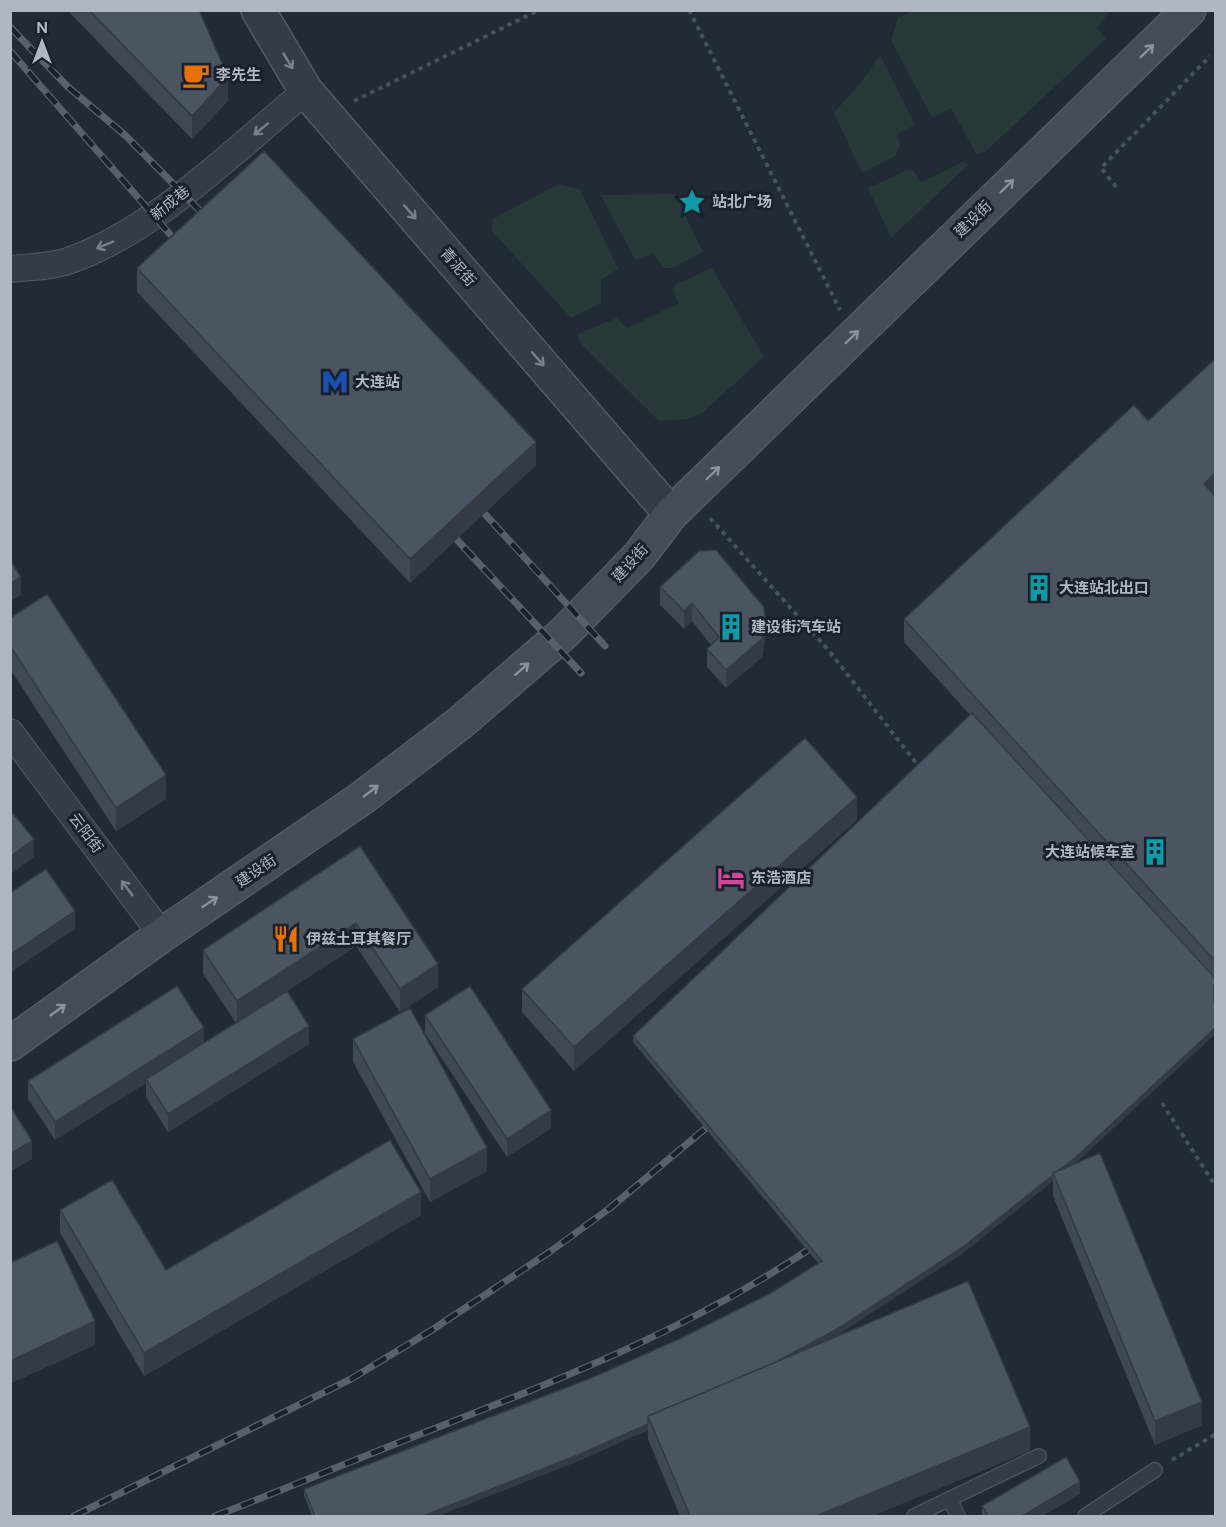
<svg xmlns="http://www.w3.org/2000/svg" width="1226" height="1527" viewBox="0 0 1226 1527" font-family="'DM Sans','Noto Sans SC',sans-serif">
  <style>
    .green { fill: #273838 }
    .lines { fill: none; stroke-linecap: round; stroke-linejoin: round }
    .service-casing { stroke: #535a64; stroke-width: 16 }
    .minor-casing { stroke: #535a64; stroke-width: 28 }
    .tertiary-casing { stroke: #535a64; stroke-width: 36 }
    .secondary-casing { stroke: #535a64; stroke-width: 36 }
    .path { stroke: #445356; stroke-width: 4; stroke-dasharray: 4.5 4.5; stroke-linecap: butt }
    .service { stroke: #363c46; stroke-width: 14 }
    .minor { stroke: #363c46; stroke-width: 26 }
    .tertiary { stroke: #363c46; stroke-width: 33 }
    .secondary { stroke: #444c58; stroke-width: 33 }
    .rail-casing { stroke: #58606d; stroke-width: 7 }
    .rail { stroke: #1b212a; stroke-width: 4.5; stroke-dasharray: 14; stroke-linecap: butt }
    .wall { fill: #404853 }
    .shaded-wall { fill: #343b44 }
    .building { fill: #4b5461; stroke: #343b44; stroke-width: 1.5 }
    .oneway { stroke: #8a929d }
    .oneway2 { stroke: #79808a }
    .labels { text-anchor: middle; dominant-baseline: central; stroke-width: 6; stroke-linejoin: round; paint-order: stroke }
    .poi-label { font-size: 15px; font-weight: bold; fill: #b0b7c2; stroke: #1b212a; text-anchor: start }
    .street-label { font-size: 15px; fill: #b0b7c2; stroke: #1b212a }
  </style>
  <rect width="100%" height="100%" fill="#222a35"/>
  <!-- green -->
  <path class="green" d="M914,10H1110V11L1097,28L1106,39L986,151L976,154L951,108L932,118L891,40L898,18Z
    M880,55L915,125L897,134L900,146L895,156L862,173L834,113L862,81Z
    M964,161L968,165L891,238L868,188L907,170L914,171L921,182Z
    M559,184L580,189L618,269L601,280V303L571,318L491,230L493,219Z
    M675,194L703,252L672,268H664L653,253L635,260L601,195Z
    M712,268L764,357L702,413L687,419L659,421L580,343L577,334L617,318L627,328L679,303L673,291L676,284Z"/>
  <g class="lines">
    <defs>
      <path id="service" d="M950,1500L958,1516
        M914,1516L1039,1456
        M1085,1516L1155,1470"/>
      <path id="minor" d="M10,269C28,267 48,267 65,262C153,233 234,150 306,91
        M10,732L162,935"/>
      <path id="tertiary" d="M258,10L306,91L671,514"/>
      <path id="secondary" d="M10,1044L162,935L362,798L460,723L564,633L639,556L671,514L1189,10"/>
    </defs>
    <!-- service casing -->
    <use href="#service" class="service-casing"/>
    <!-- minor casing -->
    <use href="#minor" class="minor-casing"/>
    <!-- tertiary casing -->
    <use href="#tertiary" class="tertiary-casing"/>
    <!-- secondary casing -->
    <use href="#secondary" class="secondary-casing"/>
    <!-- path -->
    <path class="path" d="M689,10L840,310
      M354,101L539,10
      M1116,187L1101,168L1210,56
      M710,518L830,652L916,763
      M1162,1103L1216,1187
      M1172,1460L1216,1434"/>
    <!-- service -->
    <use href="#service" class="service"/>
    <!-- minor -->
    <use href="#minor" class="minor"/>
    <!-- tertiary -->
    <use href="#tertiary" class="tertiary"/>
    <!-- secondary -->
    <use href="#secondary" class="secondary"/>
    <defs>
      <path id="rail" d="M10,27L68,87L126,136L211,222
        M10,51L182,248
        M474,502L605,646
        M445,527L581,673
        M74,1516L351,1379L432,1330L551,1251L610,1208L718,1118
        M215,1516C280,1491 344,1464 408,1439C551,1383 693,1329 820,1242"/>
    </defs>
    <!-- rail casing -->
    <use href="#rail" class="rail-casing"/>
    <!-- rail -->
    <use href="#rail" class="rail"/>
  </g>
  <!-- wall -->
  <path class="wall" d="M67,10H199L228,101L192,139Z
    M137,268L536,465L410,583L137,292Z
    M1215,359V1034L1075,1163L1202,1425L1155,1445L1053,1196V1181L963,1253L839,1334L825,1341L1030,1451L872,1516H680L648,1439V1430L578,1461L438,1516H312L304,1495V1489L591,1378L679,1339L769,1294L818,1263L633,1042V1036L970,715L904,642V619L1148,421Z
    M660,587L765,639L762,657L726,688L707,667V649L711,645L692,621L684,629L660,605Z
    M10,618L166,799L116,831L10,669Z
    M857,820L574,1071L522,1012V989Z
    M360,846L438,987L400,1012L356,946L287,991L309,1044L168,1132L146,1097V1083L55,1140L28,1099V1081L204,1043L236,1023L203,974V950Z
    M425,1015L551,1128L507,1157L425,1033Z
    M353,1039L487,1171L430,1202L353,1062Z
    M60,1210L166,1270L421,1215L144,1376L60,1233Z
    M1080,1494L1042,1516H982V1506Z"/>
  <!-- shaded-wall -->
  <path class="shaded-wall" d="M228,77V101L192,139V116Z
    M536,442V465L410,583V559Z
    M1215,473V497L1204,484Z
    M21,577V595L10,602V584Z
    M692,603V621L684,629V611Z
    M765,621V639L762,657L726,688V670Z
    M166,775V799L116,831V808Z
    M857,797V820L574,1071V1047Z
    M34,839V857L10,875V857Z
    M75,911V929L10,973V955Z
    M356,923V946L237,1024V1001Z
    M438,964V987L400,1012V989Z
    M309,1026V1044L168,1132V1114Z
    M204,1028V1046L146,1079V1083L55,1140V1122Z
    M1215,1028V1034L1076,1163L1053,1175Z
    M551,1110V1128L507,1157V1139Z
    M32,1141V1159L10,1172V1154Z
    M487,1148V1171L430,1202V1179Z
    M1053,1175V1181L963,1253L839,1334L720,1398Z
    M421,1192V1215L144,1376V1353Z
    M95,1321V1345L10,1384V1361Z
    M1202,1402V1425L1155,1445V1421Z
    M648,1424V1430L578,1461L438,1516H423Z
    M1030,1427V1451L872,1516H816Z
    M1080,1482V1494L1042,1516H1022Z"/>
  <!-- building -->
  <path class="building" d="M89,10H199L228,77L192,116Z
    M264,151L536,442L410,559L137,268Z
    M1215,359V473L1204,484L1215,496V961L904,619L1134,405L1148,421Z
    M716,550L764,607L765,621L762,639L726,670L707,649L719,637L692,603L684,611L660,587L699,551Z
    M10,560L21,577L10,584Z
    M47,594L166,775L116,808L10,646V618Z
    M972,713L1215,978V984L1214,985V1002L1215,1004V1028L1076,1157L1059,1170L1053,1173V1175L963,1247L839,1328L774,1363L648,1416V1424L578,1455L423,1516H315L304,1489L591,1378L679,1339L769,1294L822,1261L633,1036Z
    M805,738L857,797L574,1047L522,989Z
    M10,810L34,839L10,857Z
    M360,846L438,964L400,989L356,923L237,1001L203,950Z
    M46,869L75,911L10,955V893Z
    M177,986L204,1028L55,1122L28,1081Z
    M470,986L551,1110L507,1139L425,1015Z
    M287,991L309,1026L168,1114L146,1079Z
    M410,1008L487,1148L430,1179L353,1039Z
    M10,1106L32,1141L10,1154Z
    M390,1140L421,1192L144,1353L60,1210L112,1180L166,1270Z
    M1100,1153L1202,1402L1155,1421L1053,1173Z
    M57,1241L95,1321L10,1361V1263Z
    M968,1281L1030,1427L816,1516H690L648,1416Z
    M1066,1457L1080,1482L1022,1516H988L982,1506Z"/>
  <!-- one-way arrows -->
  <defs><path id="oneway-shaft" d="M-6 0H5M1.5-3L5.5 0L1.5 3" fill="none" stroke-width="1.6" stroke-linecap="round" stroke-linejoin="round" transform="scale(1.5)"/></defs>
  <g class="oneway">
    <use href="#oneway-shaft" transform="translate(1147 51) rotate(-44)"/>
    <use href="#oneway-shaft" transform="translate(1007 186) rotate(-44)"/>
    <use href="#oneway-shaft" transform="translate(852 337) rotate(-44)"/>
    <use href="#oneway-shaft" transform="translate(713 473) rotate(-44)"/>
    <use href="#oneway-shaft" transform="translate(522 669) rotate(-41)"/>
    <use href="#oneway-shaft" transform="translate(371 791) rotate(-37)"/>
    <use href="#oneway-shaft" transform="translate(210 902) rotate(-34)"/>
    <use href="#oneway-shaft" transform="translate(58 1010) rotate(-36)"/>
  </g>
  <g class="oneway2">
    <use href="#oneway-shaft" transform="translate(288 61) rotate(59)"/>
    <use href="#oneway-shaft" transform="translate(261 129) rotate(141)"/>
    <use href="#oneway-shaft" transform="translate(410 212) rotate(49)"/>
    <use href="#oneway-shaft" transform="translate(105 245) rotate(157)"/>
    <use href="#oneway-shaft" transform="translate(538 359) rotate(49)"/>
    <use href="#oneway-shaft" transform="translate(127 888) rotate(-127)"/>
  </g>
  <!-- icons -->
  <defs>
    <symbol id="cafe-bare" viewBox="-9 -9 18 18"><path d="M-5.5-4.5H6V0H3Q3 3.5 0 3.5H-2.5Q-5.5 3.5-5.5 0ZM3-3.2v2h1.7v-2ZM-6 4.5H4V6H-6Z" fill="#e8710a" stroke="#1b212a" stroke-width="2.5" paint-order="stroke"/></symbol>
    <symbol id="sight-bare" viewBox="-9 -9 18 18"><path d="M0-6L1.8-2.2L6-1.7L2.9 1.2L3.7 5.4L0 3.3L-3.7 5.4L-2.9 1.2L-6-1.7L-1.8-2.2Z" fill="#0f9aa8" stroke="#1b212a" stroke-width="2.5" paint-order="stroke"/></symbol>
    <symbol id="metro-bare" viewBox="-9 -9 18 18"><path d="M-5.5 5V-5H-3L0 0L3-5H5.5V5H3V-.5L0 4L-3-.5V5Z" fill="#1a4fb4" stroke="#1b212a" stroke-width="2.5" paint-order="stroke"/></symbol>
    <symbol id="building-bare" viewBox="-9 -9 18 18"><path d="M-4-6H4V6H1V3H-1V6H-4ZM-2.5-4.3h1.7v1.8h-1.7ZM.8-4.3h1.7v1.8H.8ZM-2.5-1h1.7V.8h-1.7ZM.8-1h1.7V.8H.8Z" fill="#0f9aa8" stroke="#1b212a" stroke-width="2.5" paint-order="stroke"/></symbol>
    <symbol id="hotel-bare" viewBox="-9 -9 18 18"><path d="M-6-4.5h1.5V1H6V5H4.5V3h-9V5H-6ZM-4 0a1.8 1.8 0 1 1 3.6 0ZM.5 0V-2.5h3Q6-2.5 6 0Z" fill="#d1479c" stroke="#1b212a" stroke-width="2.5" paint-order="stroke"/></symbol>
    <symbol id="restaurant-bare" viewBox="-9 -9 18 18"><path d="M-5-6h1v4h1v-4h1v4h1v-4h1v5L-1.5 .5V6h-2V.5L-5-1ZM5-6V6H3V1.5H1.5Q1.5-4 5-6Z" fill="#e8710a" stroke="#1b212a" stroke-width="2.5" paint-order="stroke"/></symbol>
  </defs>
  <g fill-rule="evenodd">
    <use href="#cafe-bare" x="177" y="56" width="38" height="38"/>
    <use href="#sight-bare" x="673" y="183" width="38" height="38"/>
    <use href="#metro-bare" x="316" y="363" width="38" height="38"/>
    <use href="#building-bare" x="1020" y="569" width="38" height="38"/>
    <use href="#building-bare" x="712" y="608" width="38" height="38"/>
    <use href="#building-bare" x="1136" y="833" width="38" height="38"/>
    <use href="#hotel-bare" x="712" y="859" width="38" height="38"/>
    <use href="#restaurant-bare" x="267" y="920" width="38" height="38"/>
  </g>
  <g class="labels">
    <!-- poi labels -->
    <g class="poi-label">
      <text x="216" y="75">李先生</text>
      <text x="712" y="202">站北广场</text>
      <text x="355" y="382">大连站</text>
      <text x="1059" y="588">大连站北出口</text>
      <text x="751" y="627">建设街汽车站</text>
      <text x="1135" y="852" text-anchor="end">大连站候车室</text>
      <text x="751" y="878">东浩酒店</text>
      <text x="306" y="939">伊兹土耳其餐厅</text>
    </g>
    <!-- street labels -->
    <g class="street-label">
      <text transform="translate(170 203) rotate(-39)">新成巷</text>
      <text transform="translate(973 219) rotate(-44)">建设街</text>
      <text transform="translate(458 267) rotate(49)">青泥街</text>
      <text transform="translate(630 563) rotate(-48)">建设街</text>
      <text transform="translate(86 833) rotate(53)">云阳街</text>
      <text transform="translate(256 871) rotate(-34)">建设街</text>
    </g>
  </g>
  <!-- border -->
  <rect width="1226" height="1527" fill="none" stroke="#b0b7c2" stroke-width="24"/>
  <!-- north arrow -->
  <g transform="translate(42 42)" stroke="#1b212a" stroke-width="4.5" paint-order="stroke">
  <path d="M0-4.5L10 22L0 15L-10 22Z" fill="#b0b7c2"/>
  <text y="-9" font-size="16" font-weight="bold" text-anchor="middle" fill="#b0b7c2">N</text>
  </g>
</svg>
